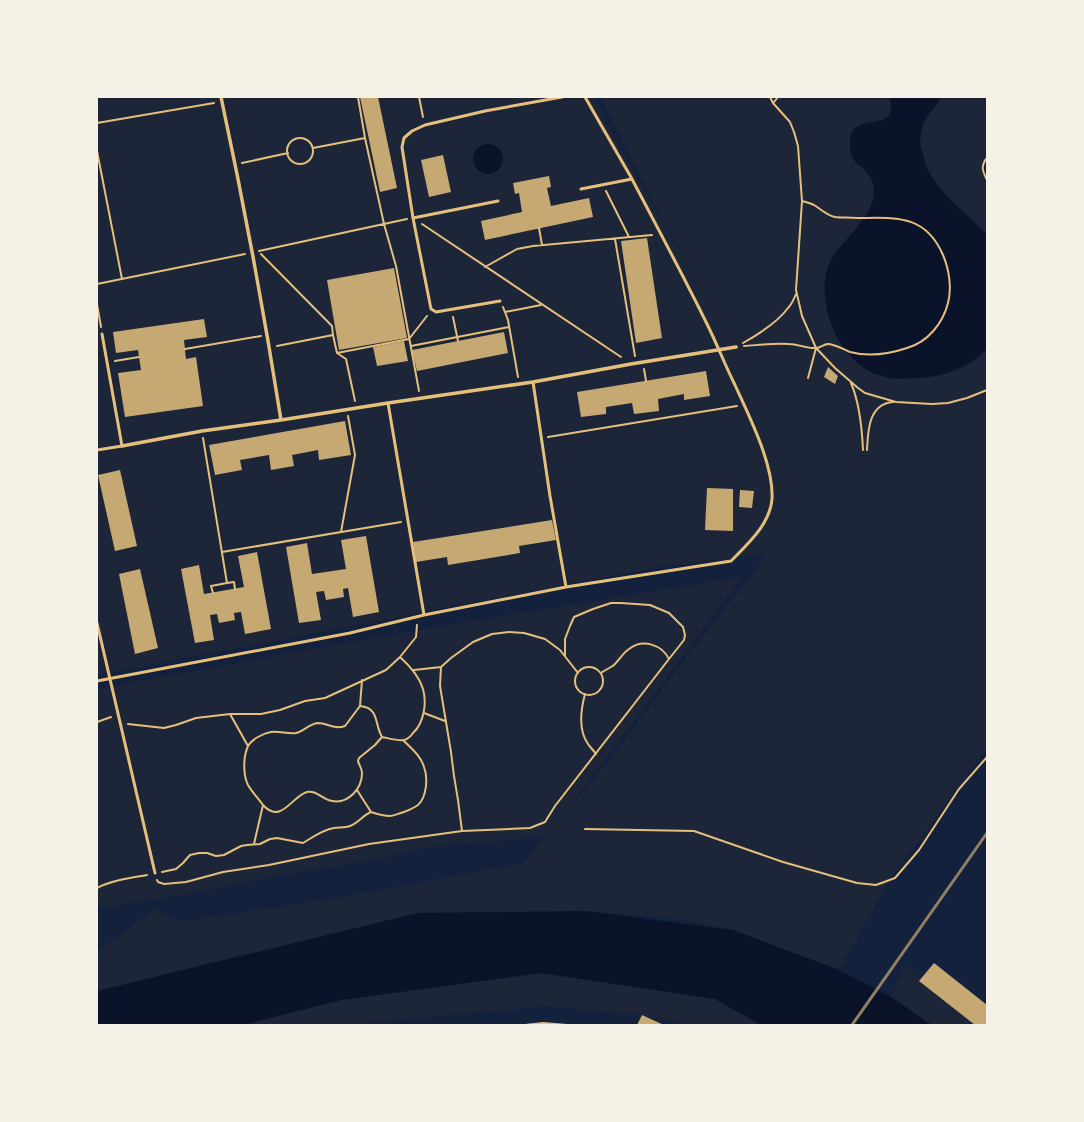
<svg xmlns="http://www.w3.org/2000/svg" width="1084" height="1122" viewBox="0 0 1084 1122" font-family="'Varela Round',sans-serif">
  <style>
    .green { fill: #1d2539 }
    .water { fill: #0b132b }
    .building { fill: #c6a872 }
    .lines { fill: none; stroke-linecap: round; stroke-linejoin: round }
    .path { stroke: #e5c07b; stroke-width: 2 }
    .service { stroke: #e5c07b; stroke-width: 3 }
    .pedestrian { stroke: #e5c07b; stroke-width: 3.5 }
    .rail { stroke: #918062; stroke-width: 3 }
  </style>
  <rect width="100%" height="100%" fill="#14213d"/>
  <!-- green -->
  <path class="green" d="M97,97H593L626,159L698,282L648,193L601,97H987V748L886,886L842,965L836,969L733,930L672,918L585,911L418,913L97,991V951L156,908L181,922L337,898L523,863L545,837L433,846L373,860L275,876L180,895L97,908V689L426,629L742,577L554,827L606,764L684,660L751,576L766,554L658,567L97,675Z
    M904,965L977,1025H932L891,997Z
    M541,973L715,999L761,1025H691L688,1024L642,1015L547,1006L373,1022L362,1025H243L341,1000Z"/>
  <!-- water -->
  <path class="water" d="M889,97H942C937,105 928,113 924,122C919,135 919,144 924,157C925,162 926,167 929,172C943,197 968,214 987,235V348C972,367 943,377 920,378C906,379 891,380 878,375C837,361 811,296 832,258C834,253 838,250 841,246C853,231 868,218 873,199C876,184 871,176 861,167C857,164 853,160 851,155C850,153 850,149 850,146C850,143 850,138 851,134C861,112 900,134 889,97Z
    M473 159a15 15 0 1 1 30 0a15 15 0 1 1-30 0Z
    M585,911L733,930L836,969L891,997L932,1025H761L715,999L541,973L341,1000L243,1025H97V991L418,913Z"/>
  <!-- building -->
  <path class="building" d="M360,97H378L397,188L380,192Z
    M443,155L451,192L429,197L421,160Z
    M549,176L551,187L547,188L551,206L589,198L593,217L485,240L481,221L522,212L519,193L515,194L513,183Z
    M647,238L662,338L636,343L621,241Z
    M394,268L407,338L339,350L327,280Z
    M204,319L207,337L184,340L186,359L196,357L203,406L125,417L118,373L141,370L138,350L116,353L113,332Z
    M504,332L508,353L417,371L412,350Z
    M404,341L408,361L377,366L373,347Z
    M828,367L838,376L835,384L824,377Z
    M706,371L710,396L684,400V394L658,399L659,411L634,414L632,403L606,407V414L581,417L577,392Z
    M345,421L351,455L319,460L318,450L292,455L294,466L271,470L269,455L240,460L242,470L215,475L209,445Z
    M120,470L137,546L115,551L98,475Z
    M707,488L733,489V531L705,530Z
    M740,490L754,491L752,508L739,507Z
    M552,520L556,540L519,546L520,553L448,565L447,557L416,562L413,542Z
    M366,536L379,612L353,617L348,588L343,589L344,597L326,600L324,591L316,592L321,620L299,623L286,547L307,543L312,574L346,569L341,540Z
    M257,552L271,629L245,634L241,612L234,613L235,620L219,623L217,614L210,615L214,640L195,643L181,569L199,565L204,594L244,587L238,556Z
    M140,569L158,648L135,654L119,574Z
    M934,963L987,1005V1025H975L919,981Z
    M642,1015L664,1025H637Z"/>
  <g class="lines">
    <!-- path -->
    <path class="path" d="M358,97L365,138L384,224L396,266L419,391
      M419,97L423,117
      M770,97L773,103L790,122L794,132L798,146L802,201L796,290L802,316L816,348L835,368L858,388L865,393L896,402L932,404L948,403L967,398L987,390
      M774,102L778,97
      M97,123L214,103
      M287 151a13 13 0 1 1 26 0a13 13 0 1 1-26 0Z
      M313,148L365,138
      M97,151L122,279
      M987,158C980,166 983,172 987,180
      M242,163L288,153
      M606,191L629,237
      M422,224L621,357
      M539,228L542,245
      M615,239L635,356
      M259,251L407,219
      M261,254L332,326L333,335L277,346
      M485,267L517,249L533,246L652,235
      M97,284L245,254
      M97,304L101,327
      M503,307L508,320L518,377
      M505,312L541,305
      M453,317L458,341
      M333,335L337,353L346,359L355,401
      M743,343C759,334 777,323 788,308C792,304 794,299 796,294
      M411,346L509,327
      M744,346C759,345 774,343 789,344C798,344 808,349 816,348C820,348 823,345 827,344C835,344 843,349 850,352C869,357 889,354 907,348C928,342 943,323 948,303C952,288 949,269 943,255C925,213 894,218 856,218C849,217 841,218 835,217C826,215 821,209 814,205C810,203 806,202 802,201
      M185,349L261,336
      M337,353L409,339L427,316
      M115,361L139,357
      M644,369L646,381
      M808,378L816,348
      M851,383C860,404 862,428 863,450
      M548,437L737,406
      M203,438L227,583L234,582L235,589
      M867,450C868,432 868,404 893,402
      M341,532L355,455L348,416
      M222,552L401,522
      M213,593L211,586L227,583
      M565,656V639L570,626L574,617L593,609L611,603H621L650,605L669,613L683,627L685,635L684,640L669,659C662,645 643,638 629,649C623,653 619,660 614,665C610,668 605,670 601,673
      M441,667L440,686L451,752L454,776L458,800L462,831
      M575 681a14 14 0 1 1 28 0a14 14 0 1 1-28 0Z
      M414,670L441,667L451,658L473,642L492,634L509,632L524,633L545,639L560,650L578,673
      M585,694C581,709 578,730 588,744C590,747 594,751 596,754
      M360,706L362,680
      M424,713L445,721
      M230,714L248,746
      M97,722L111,717
      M128,724L164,728L176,725L196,718L230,714H261L280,710L305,701L325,698L386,670L400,657L416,637L417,625
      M382,737C388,738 397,741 404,740C408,739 411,736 413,733C424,723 427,703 423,689C419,676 410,666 400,657
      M357,790L371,812C377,814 383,816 390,816C395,816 399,813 404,812C409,810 414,808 418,805C427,797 428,777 424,767C421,756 411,748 403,740
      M585,829L694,831L783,862L857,883L876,885L895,878L919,850L959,789L987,757
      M254,844L263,805C258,798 252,792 248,785C243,775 243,757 248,746C252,739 264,733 271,732C279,731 288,734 296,733C304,731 309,724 318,723C328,723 334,730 345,726L360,706C380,708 374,724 382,737L375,745L359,758L358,761C359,765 362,768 362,773C362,788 349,804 332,801C323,800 317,790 307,792C292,796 281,825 263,805
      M162,872L176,869L183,863L190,855L199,853H207L216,856L224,855L241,846L247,845L260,844L270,839L277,838L303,843C313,837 322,830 334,828C339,827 345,828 350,826C359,823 363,815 371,812
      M157,880L158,882L164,884L186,882L223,872L269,865L369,844L462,831L530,828L545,822L555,806L669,659
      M97,888C112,880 131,878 147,875
      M525,1025L543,1023L567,1025"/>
    <!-- service -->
    <path class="service" d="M585,97L632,179
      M498,201L413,218L402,147L404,138L412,131L425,125L485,111L562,97
      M413,218L431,309L436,312L500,301
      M533,382L550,496L566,587
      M388,403L424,615
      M97,450L122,446L102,334
      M97,623L155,873
      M97,681L350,633L424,615L566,587L731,561C748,544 770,524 772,499C774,465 749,416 735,385C725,365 717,344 707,324C683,275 657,227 632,179L581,189"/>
    <!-- pedestrian -->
    <path class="pedestrian" d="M221,97C244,204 264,312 281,420L388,403L533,382L631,364L736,347
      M122,446L202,431L281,420"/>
    <!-- rail -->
    <path class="rail" d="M852,1025L987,833"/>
  </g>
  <!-- border -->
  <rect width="1084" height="1122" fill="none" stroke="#f6f1e7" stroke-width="196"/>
</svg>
